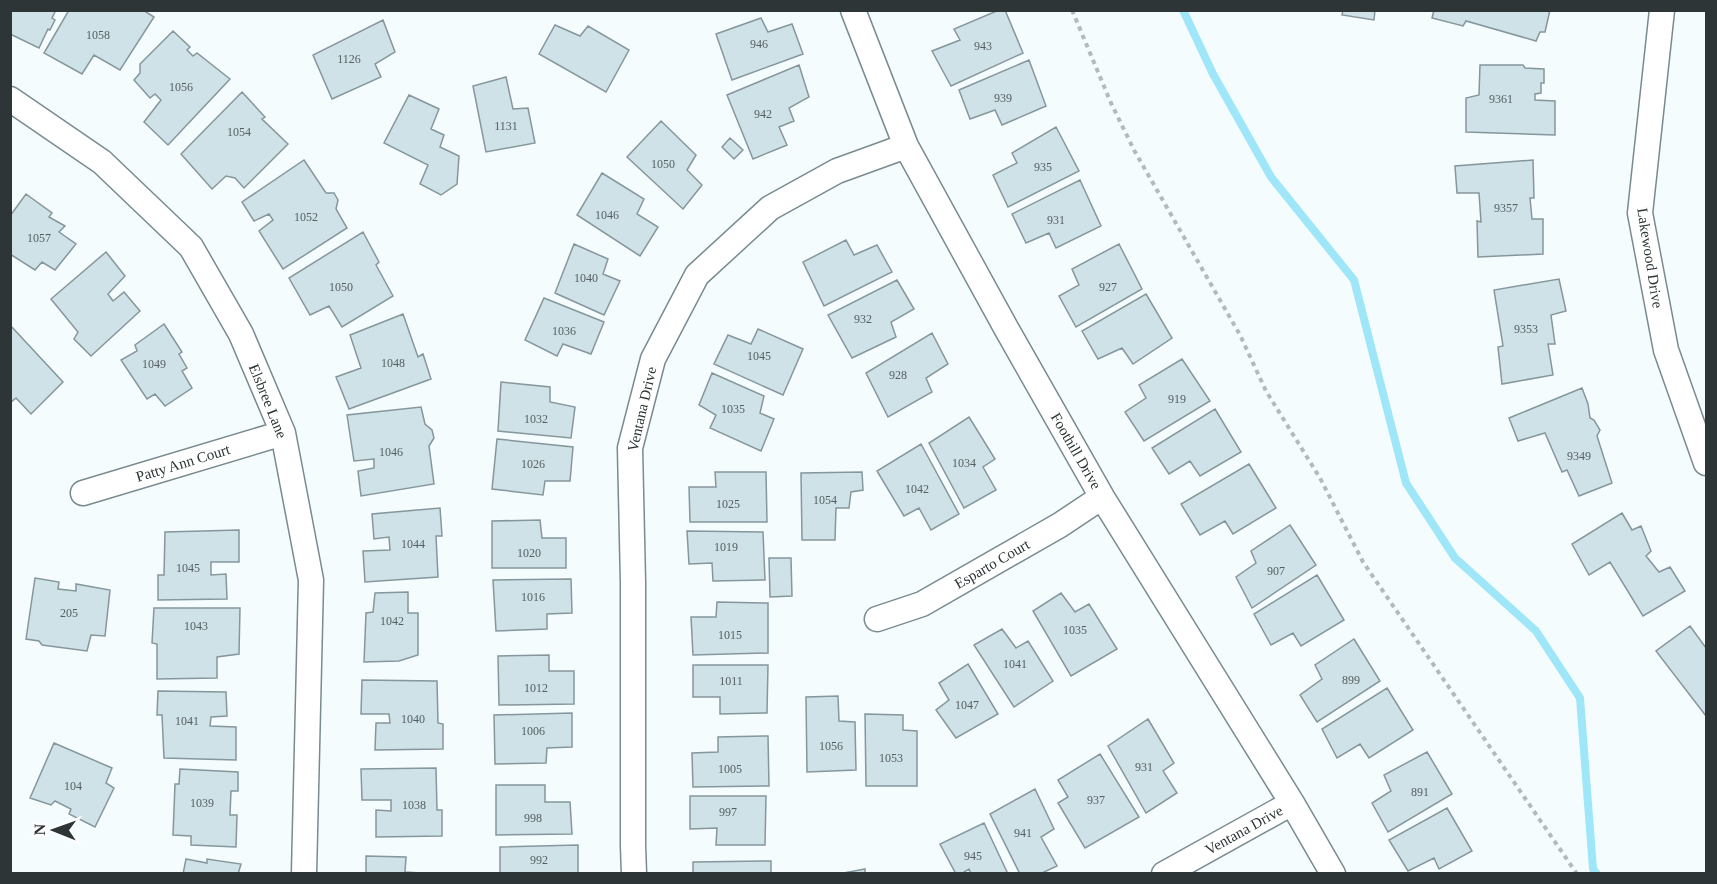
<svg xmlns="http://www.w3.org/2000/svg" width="1717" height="884" viewBox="0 0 1717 884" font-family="'Times New Roman',serif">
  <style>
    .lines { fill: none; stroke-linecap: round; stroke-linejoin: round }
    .stream { stroke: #9fe7f8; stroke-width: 8 }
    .building { fill: #cfe2e7; stroke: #85979c; stroke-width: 1.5 }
    .street-casing { stroke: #798b90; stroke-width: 27 }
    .path { stroke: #b2babc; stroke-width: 4; stroke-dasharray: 4.5 4.5; stroke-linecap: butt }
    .street { stroke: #fff; stroke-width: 24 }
    .labels { text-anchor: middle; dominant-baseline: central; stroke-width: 6; stroke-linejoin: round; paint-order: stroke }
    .number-label { font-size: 12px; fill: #566063 }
    .street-label { font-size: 15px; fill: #2d3537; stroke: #fff }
  </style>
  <rect width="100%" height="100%" fill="#f4fcfe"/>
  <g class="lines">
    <!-- stream -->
    <path class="stream" d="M1183,10L1213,74L1271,177L1354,280L1406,483L1455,558L1536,631L1580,698L1593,869L1597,874"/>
  </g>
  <!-- building -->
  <path class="building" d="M10,10H56L52,18L55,20L50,30L48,29L39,48L10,34Z
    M69,10H143L154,17L120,70L94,55L82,74L44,53Z
    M999,10H1005L1023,53L951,86L932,51L960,40L954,29Z
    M1343,10H1375L1374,20L1342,15Z
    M1434,10H1550L1545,32H1540L1536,41L1466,21L1463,26L1432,18Z
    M761,18L768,32L792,24L803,54L732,80L716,34Z
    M383,20L395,52L375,64L381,77L332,99L313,55Z
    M555,25L580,36L588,26L629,50L606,92L539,54Z
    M173,31L190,47L187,50L193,56L197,53L230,79L168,145L144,122L161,100L155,94L150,98L134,80L140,73V64Z
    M1029,60L1046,106L1002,125L995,110L970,119L959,90Z
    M799,65L809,97L789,108L794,121L779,127L787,145L753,159L727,95Z
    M1480,65H1523L1525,68L1544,69V83H1541V93L1535,94V100L1555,101V135L1466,132V98L1479,95Z
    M506,77L513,109L528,108L535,143L486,152L473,86Z
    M242,92L265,117L262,119L288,144L244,188L235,178L226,176L212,189L181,154Z
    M409,95L439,109L431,129L444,135L440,147L459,156L457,184L441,195L420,184L428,165L384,143Z
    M661,121L696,155L687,170L702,185L683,209L627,157Z
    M1056,127L1079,171L1008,207L993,175L1017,163L1012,153Z
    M730,138L743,150L734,159L722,147Z
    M304,160L326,193H334L338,200L336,209L347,228L283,269L259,231L273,220L269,214L254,221L242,202Z
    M1533,160L1534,198H1530L1532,219H1543V254L1478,257L1477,221L1481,222L1479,193H1457L1455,166Z
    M602,173L644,199L637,214L658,227L640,256L577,215Z
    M1080,180L1101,226L1056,248L1049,233L1026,243L1012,214Z
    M26,194L52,213L49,217L65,226L59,232L76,244L55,270L42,262L35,270L10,254V216Z
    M363,232L379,262L376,265L393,296L342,327L329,306L310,315L289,278Z
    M846,240L854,255L877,245L892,272L824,306L803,262Z
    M574,244L608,259L603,274L620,281L604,315L555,293Z
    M1119,244L1142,289L1076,327L1059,296L1079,285L1072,269Z
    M106,252L125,276L108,294L113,301L124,292L140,311L91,356L74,339L78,332L51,299Z
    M1559,279L1566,311L1551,315L1555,344H1548L1553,375L1502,384L1498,347L1503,346L1494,290Z
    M897,280L914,309L891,322L896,337L852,358L828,315Z
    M1146,294L1172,338L1133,364L1122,348L1098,359L1082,331Z
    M544,298L604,322L591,354L563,344L557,356L525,340Z
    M403,314L418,357L423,354L431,379L349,409L336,377L361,368L350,335Z
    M164,324L182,352L179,354L187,368L182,371L192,388L165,406L155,394L147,399L121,360L137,351L135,345Z
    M10,325L63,382L31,414L16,398L10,403Z
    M758,329L803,349L783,395L714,364L728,335L751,344Z
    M932,333L948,364L926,378L932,392L888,417L866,373Z
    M1182,359L1210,401L1144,441L1125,412L1146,398L1139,385Z
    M712,373L764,396L760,413L774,419L761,451L710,428L716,415L699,405Z
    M501,382L550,387V402L575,407L571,438L498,431Z
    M1582,388L1588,404L1590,418L1594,420L1600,430L1597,436L1612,483L1579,496L1567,470L1562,472L1545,433L1518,441L1509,418Z
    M421,407L425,424L432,430L434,438L429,446L434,484L361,496L358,471L374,468V459L354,461L347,415Z
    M1215,409L1241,452L1200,476L1190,461L1169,474L1152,448Z
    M969,417L995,459L983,467L996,490L964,508L929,443Z
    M497,439L573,447L570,481H545L543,495L492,489Z
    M921,444L959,514L931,530L919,508L904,516L877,471Z
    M1249,464L1276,508L1233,534L1225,521L1200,535L1181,504Z
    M715,472H766L767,522H690L689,487H716Z
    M862,472L863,490L851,492L849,508H836L835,540H802L801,473Z
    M440,508L442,536H436L438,577L365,582L363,551L390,550L389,537L374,539L372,514Z
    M1622,513L1632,530L1641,526L1651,551L1646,556L1659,572L1670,567L1685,591L1643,616L1610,562L1589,575L1572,544Z
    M540,520L542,538H566V568H492V521Z
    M1290,525L1316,565L1252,608L1236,577L1256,563L1251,551Z
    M239,530V562H211V575L226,574L227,599L158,600V575H164L165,532Z
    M687,531L763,532L765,580L713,581L712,563L689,564Z
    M769,558H791L792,596L770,597Z
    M1317,575L1344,620L1301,646L1293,633L1271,645L1254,614Z
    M35,578L59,582L58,589L76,591V584L110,590L105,636L91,635L87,651L42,645L39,641L26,639Z
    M571,579L572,613L547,614V629L496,631L493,580Z
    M408,592V613H418V655L399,661L364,662L366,613L373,612L375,593Z
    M1061,593L1075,612L1089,604L1117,649L1071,676L1033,611Z
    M717,602L768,603V653L693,655L691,617H716Z
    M154,608H240L239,654L217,657V678L157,679V644L152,643Z
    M1690,626L1706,648V716L1656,651Z
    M1002,629L1016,648L1028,641L1053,681L1014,707L974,645Z
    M1354,639L1380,681L1317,722L1300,695L1322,679L1315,665Z
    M549,655V671H574V704L499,705L498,656Z
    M968,664L998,714L956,738L936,710L949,700L939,683Z
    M693,665H768L767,713L720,714V697H693Z
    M362,680L437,681L438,723L443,724V749L375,750L376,723H390L389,714H361Z
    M1387,688L1413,730L1369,758L1360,744L1337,758L1322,729Z
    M158,691L226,692L227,716L211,717L210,726L236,727V760L164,758L162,715H157Z
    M838,696L839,721L855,722L856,770L807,772L806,697Z
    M572,713V747L547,748L546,763L495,764L494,715Z
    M865,714L903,715V730L917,731V786H866Z
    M1148,719L1174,763L1163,771L1177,793L1146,813L1108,746Z
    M768,736L769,786L693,787L692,753L718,752V737Z
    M54,743L112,768L106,783L114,788L95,827L69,814L71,809L55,801L51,805L30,798Z
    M1427,752L1452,794L1388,832L1372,803L1391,791L1384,775Z
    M1100,754L1139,817L1085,848L1058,803L1068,797L1058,780Z
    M436,768L437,810H442V836L376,837V810L391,811V800H362L361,769Z
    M180,769L238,772V791H231L230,815H237L236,847L191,845V836L173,835L175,784H179Z
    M496,785H545V802H570L572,834L496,835Z
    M1035,789L1054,829L1041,837L1057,866L1040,874H1020L990,814Z
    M690,796H766L765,845H716L717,828L690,829Z
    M1447,808L1472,851L1439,869L1434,858L1408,871L1389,840Z
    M984,823L1008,874H971L969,869L961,874H956L940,844Z
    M578,845V874H500V847Z
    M366,856L406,857L405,872L436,874H366Z
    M186,859L207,863V859L241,864L238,874H183Z
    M771,861V874H693V862Z
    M865,869V874H838Z"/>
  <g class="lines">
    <defs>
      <path id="street" d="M853,10L906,146L1006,328L1102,497L1292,803L1333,874
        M1662,10L1640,213L1666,350L1706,463
        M10,99L102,162L191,247L241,334L283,433L311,580L304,874
        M83,493L283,433
        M877,619L922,604L1060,525L1102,497
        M634,874L633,846V583L630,448L653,359L697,275L770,208L837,171L906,146
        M1164,874L1292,803"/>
    </defs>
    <!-- street casing -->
    <use href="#street" class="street-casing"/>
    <!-- path -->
    <path class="path" d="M1072,10L1111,103L1134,150L1240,335L1266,391L1320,478L1363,562L1577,874"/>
    <!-- street -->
    <use href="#street" class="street"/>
  </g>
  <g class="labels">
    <!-- number labels -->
    <g class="number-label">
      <text x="98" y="35">1058</text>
      <text x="759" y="44">946</text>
      <text x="983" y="46">943</text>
      <text x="349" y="59">1126</text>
      <text x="181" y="87">1056</text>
      <text x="1003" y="98">939</text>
      <text x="1501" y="99">9361</text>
      <text x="763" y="114">942</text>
      <text x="506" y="126">1131</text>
      <text x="239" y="132">1054</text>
      <text x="663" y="164">1050</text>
      <text x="1043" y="167">935</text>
      <text x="1506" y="208">9357</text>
      <text x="607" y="215">1046</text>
      <text x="306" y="217">1052</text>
      <text x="1056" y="220">931</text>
      <text x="39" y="238">1057</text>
      <text x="586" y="278">1040</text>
      <text x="341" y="287">1050</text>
      <text x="1108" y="287">927</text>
      <text x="863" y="319">932</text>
      <text x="1526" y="329">9353</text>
      <text x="564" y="331">1036</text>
      <text x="759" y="356">1045</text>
      <text x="393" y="363">1048</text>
      <text x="154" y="364">1049</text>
      <text x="898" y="375">928</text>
      <text x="1177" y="399">919</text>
      <text x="733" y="409">1035</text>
      <text x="536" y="419">1032</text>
      <text x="391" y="452">1046</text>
      <text x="1579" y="456">9349</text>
      <text x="964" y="463">1034</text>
      <text x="533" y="464">1026</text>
      <text x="917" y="489">1042</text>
      <text x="825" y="500">1054</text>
      <text x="728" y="504">1025</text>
      <text x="413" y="544">1044</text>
      <text x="726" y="547">1019</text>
      <text x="529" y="553">1020</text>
      <text x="188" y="568">1045</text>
      <text x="1276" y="571">907</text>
      <text x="533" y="597">1016</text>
      <text x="69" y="613">205</text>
      <text x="392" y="621">1042</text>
      <text x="196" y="626">1043</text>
      <text x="1075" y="630">1035</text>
      <text x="730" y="635">1015</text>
      <text x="1015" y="664">1041</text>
      <text x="1351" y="680">899</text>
      <text x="731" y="681">1011</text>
      <text x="536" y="688">1012</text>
      <text x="967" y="705">1047</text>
      <text x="413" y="719">1040</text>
      <text x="187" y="721">1041</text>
      <text x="533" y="731">1006</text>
      <text x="831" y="746">1056</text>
      <text x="891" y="758">1053</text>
      <text x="1144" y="767">931</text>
      <text x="730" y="769">1005</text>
      <text x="73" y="786">104</text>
      <text x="1420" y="792">891</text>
      <text x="1096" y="800">937</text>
      <text x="202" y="803">1039</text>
      <text x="414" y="805">1038</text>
      <text x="728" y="812">997</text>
      <text x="533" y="818">998</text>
      <text x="1023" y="833">941</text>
      <text x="973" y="856">945</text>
      <text x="539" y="860">992</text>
    </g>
    <!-- street labels -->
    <g class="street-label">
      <text transform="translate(1650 258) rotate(81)">Lakewood Drive</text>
      <text transform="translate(268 401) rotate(68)">Elsbree Lane</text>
      <text transform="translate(642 409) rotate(-77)">Ventana Drive</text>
      <text transform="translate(1076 451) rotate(60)">Foothill Drive</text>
      <text transform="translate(183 463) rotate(-17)">Patty Ann Court</text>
      <text transform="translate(992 564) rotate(-30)">Esparto Court</text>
      <text transform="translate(1244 830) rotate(-29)">Ventana Drive</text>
    </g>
  </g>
  <!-- border -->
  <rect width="1717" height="884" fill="none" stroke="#2d3537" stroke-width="24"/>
  <!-- north arrow -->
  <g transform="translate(54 830) rotate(271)" stroke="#ffffff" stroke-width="4.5" paint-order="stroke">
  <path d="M0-4.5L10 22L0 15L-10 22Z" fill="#2d3537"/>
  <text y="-9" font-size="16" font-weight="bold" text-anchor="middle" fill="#2d3537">N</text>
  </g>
</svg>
